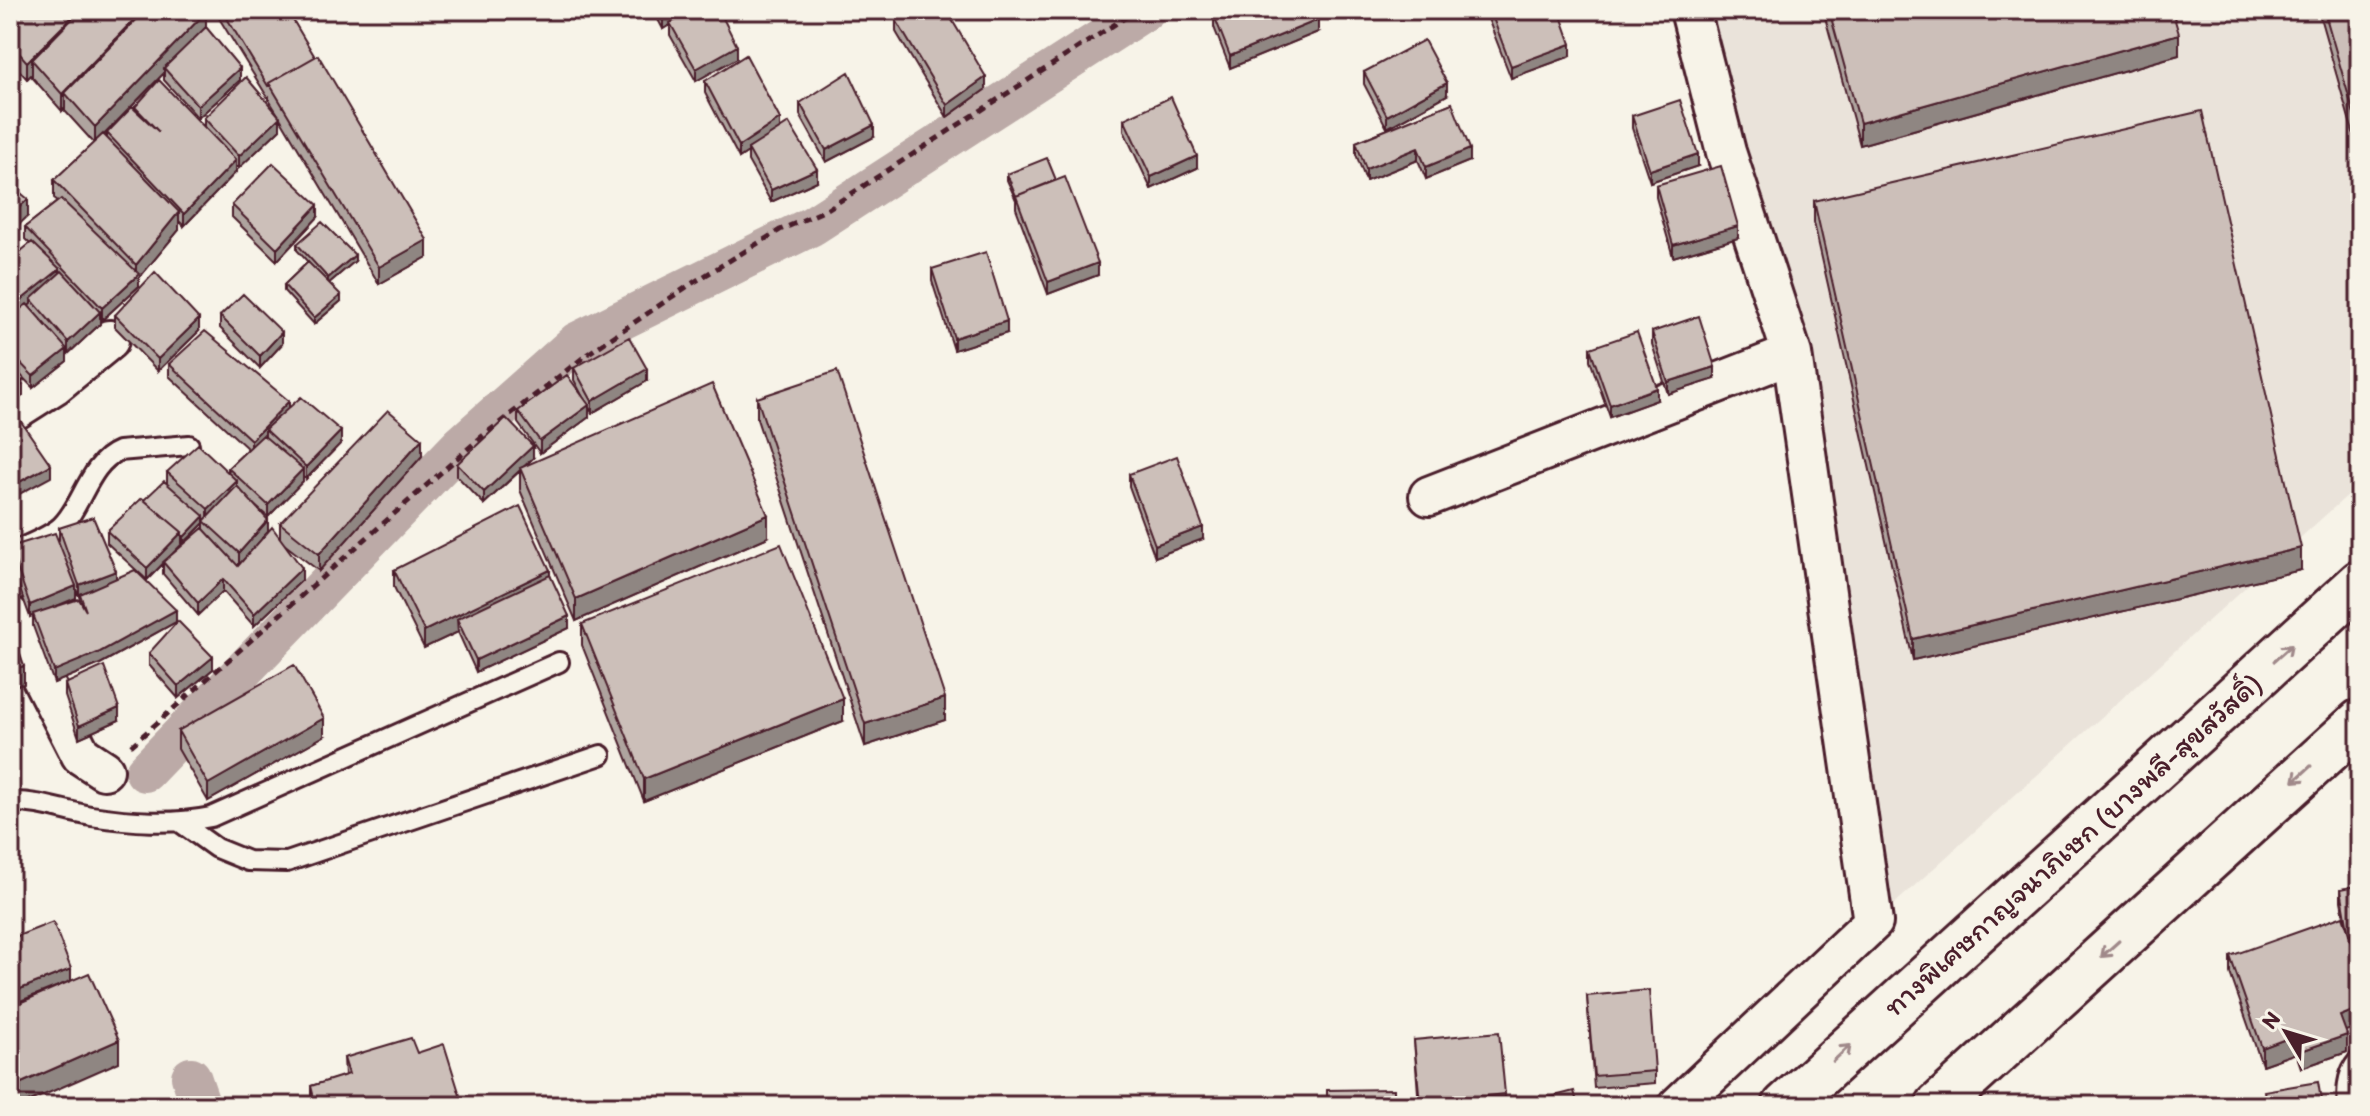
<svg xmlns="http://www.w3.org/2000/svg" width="2370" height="1116" viewBox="0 0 2370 1116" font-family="Itim,'Playpen Sans Thai',sans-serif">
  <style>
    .built { fill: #eae3da }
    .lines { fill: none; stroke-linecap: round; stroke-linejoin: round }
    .canal { stroke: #bcaaa7; stroke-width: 40 }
    .lane-casing { stroke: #4a1f2b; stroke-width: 24 }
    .street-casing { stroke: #4a1f2b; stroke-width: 44 }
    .highway-casing { stroke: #4a1f2b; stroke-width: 50 }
    .path { stroke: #4a1f2b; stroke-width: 5; stroke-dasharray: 8 6; stroke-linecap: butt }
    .lane { stroke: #f7f3e8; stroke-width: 18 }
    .street { stroke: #f7f3e8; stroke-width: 38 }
    .highway { stroke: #f7f3e8; stroke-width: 44 }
    .wall { fill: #afa49f; stroke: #4a1f2b; stroke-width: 2; fill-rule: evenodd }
    .shaded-wall { fill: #8f8682; stroke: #4a1f2b; stroke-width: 2 }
    .building { fill: #ccbfb9; stroke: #4a1f2b; stroke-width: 2 }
    .oneway { stroke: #a0898a }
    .labels { text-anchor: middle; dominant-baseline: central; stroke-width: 6; stroke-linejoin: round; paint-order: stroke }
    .street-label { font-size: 30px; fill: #4a1f2b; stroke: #f7f3e8 }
  </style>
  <rect width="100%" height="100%" fill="#f7f3e8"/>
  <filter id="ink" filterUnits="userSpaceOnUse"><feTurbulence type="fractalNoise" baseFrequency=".0125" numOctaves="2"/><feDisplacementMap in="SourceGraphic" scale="16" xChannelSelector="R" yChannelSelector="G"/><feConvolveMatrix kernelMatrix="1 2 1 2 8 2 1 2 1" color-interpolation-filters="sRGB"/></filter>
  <g filter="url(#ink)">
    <!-- built -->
    <path class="built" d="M1704,10H2360V484L1892,906Z"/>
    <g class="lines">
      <!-- canal -->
      <path class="canal" d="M145,772L461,445L577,342L812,226L1146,10
        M191,1077L201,1106"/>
      <defs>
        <path id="lane" d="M10,553C26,545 48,538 61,526C82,507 89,463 119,451L189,445
          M10,802C38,801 64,811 91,816C131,822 171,825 211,817L559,662
          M181,823L216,848L248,861L287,862L601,755
          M2348,1106C2346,1089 2347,1071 2360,1059"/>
        <path id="street" d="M10,413L54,385L109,340
          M1429,496L1792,354
          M10,616L81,755L104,770
          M1678,1106L1873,922L1792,354L1726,152L1690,10"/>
        <path id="highway" d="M1785,1106L2360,583
          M1938,1106L2360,722"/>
      </defs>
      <!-- lane casing -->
      <use href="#lane" class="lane-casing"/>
      <!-- street casing -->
      <use href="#street" class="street-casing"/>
      <!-- highway casing -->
      <use href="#highway" class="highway-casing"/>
      <!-- path -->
      <path class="path" d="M131,746L480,438L589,353L691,284L780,230L826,210L1137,10"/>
      <!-- lane -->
      <use href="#lane" class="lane"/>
      <!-- street -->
      <use href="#street" class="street"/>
      <!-- highway -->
      <use href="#highway" class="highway"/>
    </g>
    <!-- wall -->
    <path class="wall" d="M10,10L206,28L240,80L198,118L164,80V73L104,135L107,138V133L135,109V107L204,126V118L279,116L269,100V97L268,98L214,10H287L427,257L379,284L280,118V129L239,168L236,166V172L184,226L179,221V230L139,278V286L102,320L100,318V324L68,354L67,353V361L33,388L10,364V260L30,244L25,239V227L58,201L54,198V180L94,143L65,111V108L62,111L32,77V74L27,79L10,60Z
      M653,10H719L737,58L696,81L670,35V24L663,29Z
      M1487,10H1559L1571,56L1511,78L1487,16Z
      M1823,10H2172L2179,55L1860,145Z
      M2318,10H2360V157Z
      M1214,15L1318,32L1230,68L1214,27Z
      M896,20L986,89L947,117L896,32Z
      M1364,72L1447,95L1387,128L1364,84Z
      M705,81L780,128L817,181L771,202L748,161V152L739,158L705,93Z
      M800,103L874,137L826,162L800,115Z
      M1452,103L1470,161L1426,179L1418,160L1366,181L1356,154V142Z
      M1632,116L1698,166L1650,182L1632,128Z
      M1124,119L1197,168L1151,189L1124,131Z
      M1007,174L1056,180L1098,275L1048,294L1016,208V200L1007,180Z
      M1656,185L1738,238L1673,257L1656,197Z
      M1814,201L2301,570L1913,660L1814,223Z
      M232,205L318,217L277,261L232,217Z
      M297,244L355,261L329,283L341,301L314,324L284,291V285L308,262L297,250Z
      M932,269L1007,333L954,350L932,281Z
      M115,315L199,331L158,371L115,327Z
      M220,316L282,344L260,368L220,328Z
      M1652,332L1715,379L1668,394L1652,344Z
      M1590,348L1657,400L1610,417L1590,360Z
      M169,364L289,408L341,443L306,479L303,477V481L268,517L253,504L268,530L280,538V523L422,456L319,571L284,544L302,580L254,626L223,591L198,615L163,574V564L147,580L107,543V531L144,500L167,484V472L228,473V468L248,449L169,376ZM204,518L206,520L204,521V530L173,553L182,544V541L184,543L204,523Z
      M574,368L647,381L592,413L589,407V417L540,453L518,423V411L584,399L574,380Z
      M757,398L945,720L865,746L757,419Z
      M533,458L525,466L768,537L576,621L520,490V471L484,504L457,476V464Z
      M1129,474L1203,539L1155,557L1129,486Z
      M59,528L116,578L176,622L100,664L54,683L33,626V615L30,617L10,562V547L59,540ZM76,589L80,599L50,608L76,598Z
      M394,570L550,575L569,628L476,672L458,632L424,648L394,587Z
      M582,624L843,721L644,801L582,645Z
      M149,653L213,669L178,698L149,665Z
      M65,684L119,720L79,738L65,696Z
      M178,731L324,736L208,801L178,749Z
      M2360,858V945L2353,946L2345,1031L2347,1052L2301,1068L2296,1053L2262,1065L2230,973V956L2345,921L2341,901V889L2355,887L2353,871V859Z
      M1587,996L1655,1071V1083L1594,1088Z
      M1414,1040L1505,1094V1106H1419Z
      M417,1053L463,1106H311V1086L345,1076L344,1058Z"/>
    <!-- shaded-wall -->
    <path class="shaded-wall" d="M79,10H96L32,60V74L27,79V62Z
      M143,10H160L65,93V108L62,111V94Z
      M674,10H696L663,29V17Z
      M206,12V29L164,68V73L95,144V127Z
      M1318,20V32L1230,68V56Z
      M2179,34V55L1860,145V123Z
      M1571,44V56L1511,78V66Z
      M737,46V58L696,81V69Z
      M240,68V80L198,118V106Z
      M986,77V89L947,117V105Z
      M1447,83V95L1387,128V116Z
      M280,117V129L239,168V156Z
      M780,119V131L748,149V152L739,158V146Z
      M874,125V137L826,162V150Z
      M1418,148V160L1366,181V169Z
      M1470,149V161L1426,179V167Z
      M1698,154V166L1650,182V170Z
      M1197,156V168L1151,189V177Z
      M236,160V172L184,226V214Z
      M817,169V181L771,202V190Z
      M28,199V216L10,233V216Z
      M318,205V217L277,261V249Z
      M179,212V230L139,278V286L102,320V308L136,277V265Z
      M1738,226V238L1673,257V245Z
      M427,240V257L379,284V267Z
      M355,255V261L328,284V278Z
      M1098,263V275L1048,294V282Z
      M60,269V281L31,299V304L10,321V309Z
      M341,295V301L314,324V318Z
      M100,312V324L68,354V342Z
      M199,319V331L158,371V359Z
      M1007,321V333L954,350V338Z
      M282,332V344L260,368V356Z
      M67,349V361L33,388V376Z
      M1715,367V379L1668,394V382Z
      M647,369V381L592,413V401Z
      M23,384V396L10,404V392Z
      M1657,388V400L1610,417V405Z
      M289,401V413L265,429V438L251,452V440Z
      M589,405V417L540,453V441Z
      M341,431V443L306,479V467Z
      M422,439V456L319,571V554Z
      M533,446V458L484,504V492Z
      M51,465V477L10,499V487Z
      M303,469V481L268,517V505Z
      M237,481V493L208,521V509Z
      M768,515V537L576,621V599Z
      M204,516V523L184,543V537Z
      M268,520V532L239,565V553Z
      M1203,527V539L1155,557V545Z
      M182,532V544L147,580V568Z
      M2301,548V570L1913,660V639Z
      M302,568V580L254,626V614Z
      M550,570V587L457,619L458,632L424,648V631Z
      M116,571V583L80,594L79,597V585Z
      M223,579V591L198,615V603Z
      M76,586V598L30,617V605Z
      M176,610V622L100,664L54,683V671Z
      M569,616V628L476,672V660Z
      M213,657V669L178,698V686Z
      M24,666V684L10,687V670Z
      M945,698V720L865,746V724Z
      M843,699V721L644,801V779Z
      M119,708V720L79,738V726Z
      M324,718V736L208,801V784Z
      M71,969V981L10,1005V993Z
      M2360,1008V1026L2340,1033V1016Z
      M2296,1035V1053L2262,1065V1048Z
      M2347,1035V1052L2301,1068V1051Z
      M119,1040V1062L19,1106H10V1088Z"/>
    <!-- building -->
    <path class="building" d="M10,10H79L27,62L10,43Z
      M81,10H143L62,94L32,60Z
      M146,10H204L206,12L95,127L65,93Z
      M222,10H287L315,57L269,83L270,85L268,86Z
      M659,10H674L663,17Z
      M695,10H719L737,46L696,69L670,23Z
      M912,10H946L986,77L947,105L896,20Z
      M1226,10H1313L1318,20L1230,56L1214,15Z
      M1490,10H1559L1571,44L1511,66Z
      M1829,10H2172L2179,34L1860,123Z
      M2324,10H2360V135Z
      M206,27L240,68L198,106L164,68Z
      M1424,40L1447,83L1387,116L1364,72Z
      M318,55L427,240L379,267L269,83Z
      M746,55L780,119L739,146L705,81Z
      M849,72L874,125L826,150L800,103Z
      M246,77L280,117L239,156L204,118Z
      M159,80L236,160L184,214L107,133L132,107L159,132L135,107Z
      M1171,97L1197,156L1151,177L1124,119Z
      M1680,100L1698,154L1650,170L1632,116Z
      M1452,103L1470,149L1426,167L1418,148L1366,169L1356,142Z
      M2202,111L2301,548L1913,639L1814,201Z
      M789,123L817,169L771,190L748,149Z
      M103,134L179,212L136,265L54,180Z
      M1047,158L1056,180L1016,196L1007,174Z
      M273,163L318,205L277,249L232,205Z
      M1721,166L1738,226L1673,245L1656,185Z
      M1065,177L1098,263L1048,282L1016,196Z
      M10,184L28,199L10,216Z
      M61,199L139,274L102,308L25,227Z
      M322,222L355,255L328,278L297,244Z
      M32,242L60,269L10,309V260Z
      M986,252L1007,321L954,338L932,269Z
      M308,262L341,295L314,318L284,285Z
      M62,271L100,312L68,342L31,299Z
      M155,272L199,319L158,359L115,315Z
      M243,294L282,332L260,356L220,316Z
      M27,304L67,349L33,376L10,352V317Z
      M1699,316L1715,367L1668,382L1652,332Z
      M205,331L289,401L251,440L169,364Z
      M1637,332L1657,388L1610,405L1590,348Z
      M629,337L647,369L592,401L574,368Z
      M10,366L23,384L10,392Z
      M837,371L945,698L865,724L757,398Z
      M567,375L589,405L540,441L518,411Z
      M712,384L768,515L576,599L520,468Z
      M301,397L341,431L306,467L265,429Z
      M13,410L51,465L10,487V412Z
      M388,410L422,439L319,554L280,523Z
      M506,418L533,446L484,492L457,464Z
      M263,435L303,469L268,505L228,468Z
      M198,444L237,481L208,509L167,472Z
      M1177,456L1203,527L1155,545L1129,474Z
      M164,481L204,516L184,537L182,535V532L144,500Z
      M237,486L268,520L239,553L204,521Z
      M142,498L182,532L147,568L107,531Z
      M520,506L550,570L424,631L394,570Z
      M93,517L116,571L79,585L59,528Z
      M272,527L302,568L254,614L223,579L198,603L163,562L203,528L238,566Z
      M55,533L76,586L30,605L10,547Z
      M781,544L843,699L644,779L582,624Z
      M135,570L176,610L100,652L54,671L33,614L79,599L86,611L80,594Z
      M550,575L569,616L476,660L457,619Z
      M178,621L213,657L178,686L149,653Z
      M10,625L24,666L10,670Z
      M294,665L324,718L208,784L178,731Z
      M104,666L119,708L79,726L65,684Z
      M2360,858V933L2349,935L2341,889L2357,886L2353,859Z
      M2343,916L2360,966V1008L2340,1016L2347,1035L2301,1051L2296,1035L2262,1048L2230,956Z
      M53,922L71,969L10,993V939Z
      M89,973L119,1040L10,1088V1007Z
      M1649,990L1655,1071L1594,1076L1587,996Z
      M1499,1032L1505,1094L1420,1103L1414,1040Z
      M411,1038L417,1053L444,1044L463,1105L459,1106H316L311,1086L349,1074L344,1058Z
      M2318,1082L2322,1106H2267L2264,1091Z
      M1394,1089V1106H1327V1090Z
      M1574,1091L1578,1106H1516Z
      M1615,1098V1106H1590L1589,1099Z
      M91,1099L93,1106H69Z
      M1504,1103V1106H1483Z"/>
    <!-- one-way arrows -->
    <defs><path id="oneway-shaft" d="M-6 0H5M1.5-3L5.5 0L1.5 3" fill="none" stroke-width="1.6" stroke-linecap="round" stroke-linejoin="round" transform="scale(2)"/></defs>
    <g class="oneway">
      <use href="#oneway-shaft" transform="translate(2283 653) rotate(-42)"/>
      <use href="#oneway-shaft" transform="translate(2302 774) rotate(138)"/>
      <use href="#oneway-shaft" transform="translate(2110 949) rotate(138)"/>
      <use href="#oneway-shaft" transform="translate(1842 1053) rotate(-43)"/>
    </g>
  </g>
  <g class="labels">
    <!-- street labels -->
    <g class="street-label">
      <text transform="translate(2072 844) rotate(-42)">ทางพิเศษกาญจนาภิเษก (บางพลี-สุขสวัสดิ์)</text>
    </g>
  </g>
  <!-- margin -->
  <rect width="2370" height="1116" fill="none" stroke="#f7f3e8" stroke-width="40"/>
  <rect x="20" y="20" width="2330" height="1076" fill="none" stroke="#4a1f2b" stroke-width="3" filter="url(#ink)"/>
  <!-- north arrow -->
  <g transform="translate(2286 1032) rotate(308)" stroke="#f7f3e8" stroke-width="6" paint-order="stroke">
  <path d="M0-6L14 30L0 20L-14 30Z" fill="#4a1f2b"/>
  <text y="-12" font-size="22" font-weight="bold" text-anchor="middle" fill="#4a1f2b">N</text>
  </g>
</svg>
